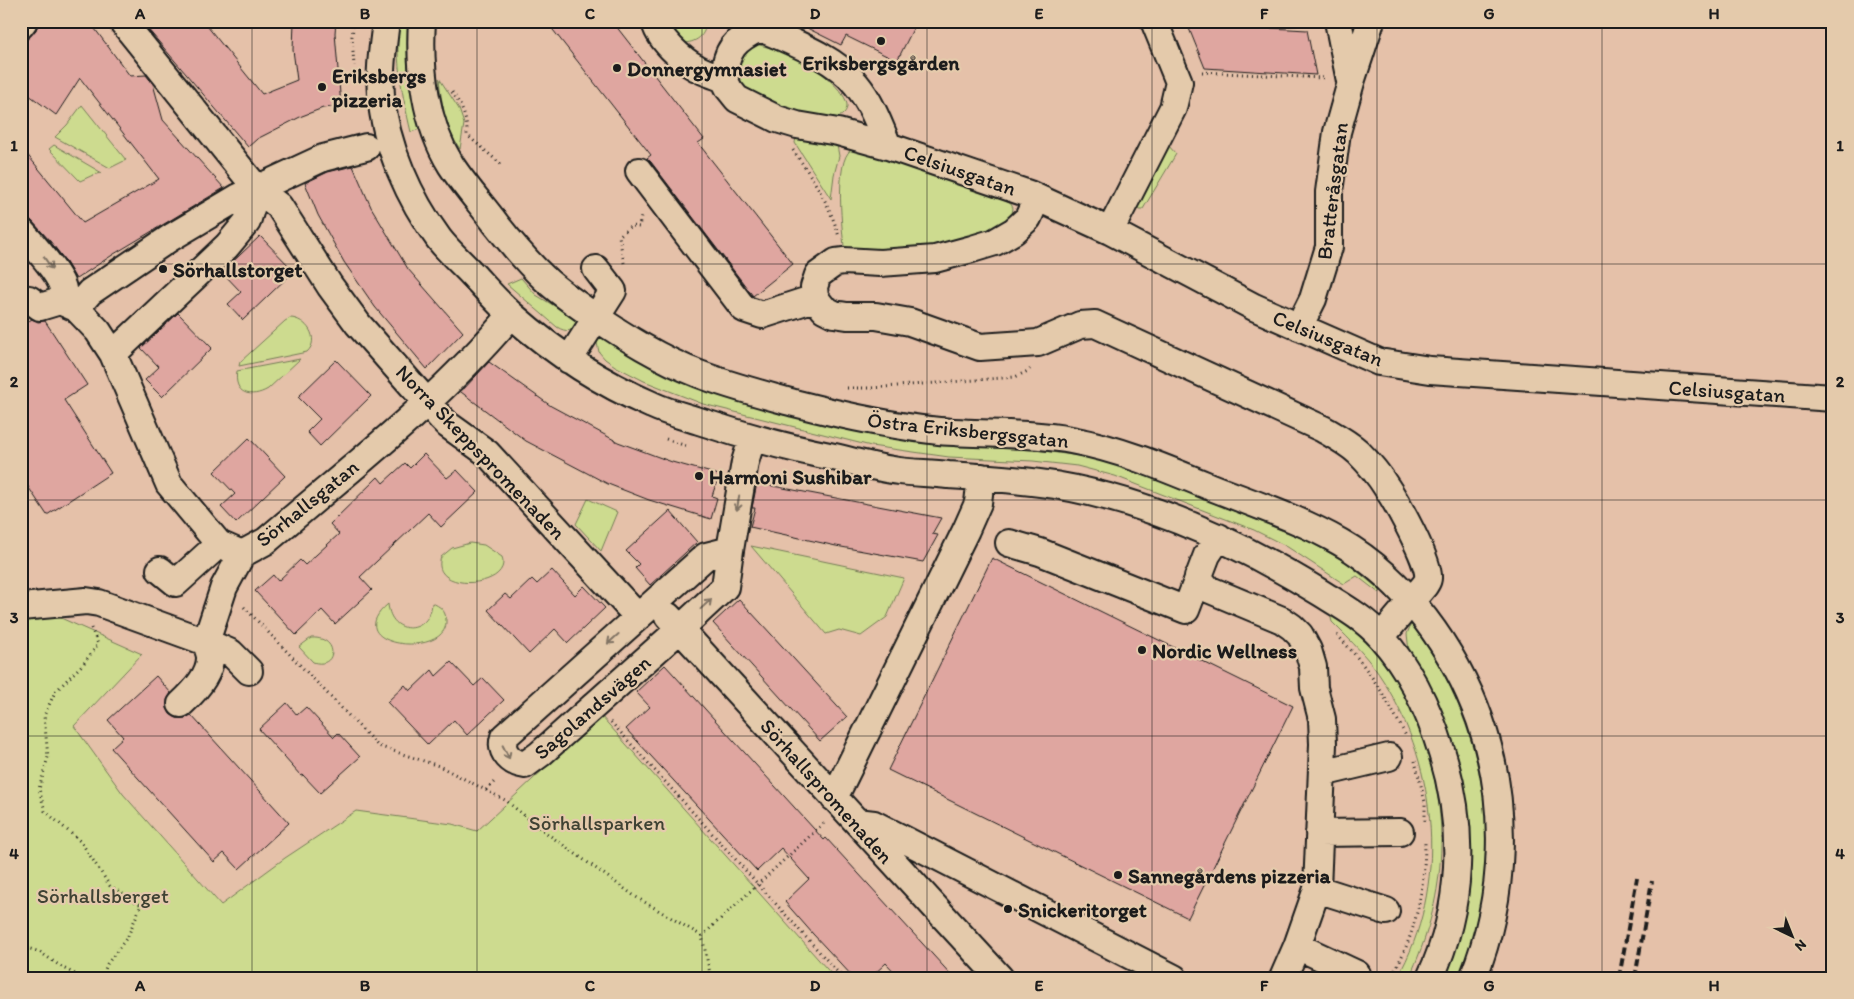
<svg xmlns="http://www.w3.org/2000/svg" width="1854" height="999" viewBox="0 0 1854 999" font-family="Itim,sans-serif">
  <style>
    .green { fill: #cddb8f; stroke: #747c56 }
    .building { fill: #dfa6a0; stroke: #1c1c1c }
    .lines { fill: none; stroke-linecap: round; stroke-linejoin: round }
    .minor-casing { stroke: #1c1c1c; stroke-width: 30 }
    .path { stroke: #1c1c1c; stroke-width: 3; stroke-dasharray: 1 4; stroke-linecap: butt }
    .minor { stroke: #e4caab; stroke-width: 26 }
    .rail { stroke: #1c1c1c; stroke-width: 4; stroke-dasharray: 8 4; stroke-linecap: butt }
    .oneway { stroke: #807364 }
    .grid { fill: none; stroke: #1c1c1c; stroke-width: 1; stroke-opacity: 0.55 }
    .poi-dot { fill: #1c1c1c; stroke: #e4caab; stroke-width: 2 }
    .labels { text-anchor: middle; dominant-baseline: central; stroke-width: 4.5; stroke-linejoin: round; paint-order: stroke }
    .poi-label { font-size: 21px; font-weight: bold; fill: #1c1c1c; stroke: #e4caab; text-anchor: start }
    .street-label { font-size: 21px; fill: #1c1c1c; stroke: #e4caab }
    .park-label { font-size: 21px; fill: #3f4233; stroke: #e4caab }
    .neatline { fill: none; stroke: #1c1c1c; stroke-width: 2 }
    .grid-label { font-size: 16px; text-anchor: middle; font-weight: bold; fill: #1c1c1c }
  </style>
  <rect width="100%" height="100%" fill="#e5c1a9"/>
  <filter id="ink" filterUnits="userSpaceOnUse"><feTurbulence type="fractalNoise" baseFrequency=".02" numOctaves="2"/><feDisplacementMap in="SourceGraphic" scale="10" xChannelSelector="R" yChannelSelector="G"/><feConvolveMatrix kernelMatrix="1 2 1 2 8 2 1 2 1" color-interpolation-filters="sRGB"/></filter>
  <g filter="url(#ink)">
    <!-- green -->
    <path class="green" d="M399,21H408C405,59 409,92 420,129L411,132C402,94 395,60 399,21Z
      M667,21H706C706,36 696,43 682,43Z
      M756,44C770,48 787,52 800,58C812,65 849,92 847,107C846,114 839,117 833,120L783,109L749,94L738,78L736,59Z
      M439,78L459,109L464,124L460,149C446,130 441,102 439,78Z
      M82,105L126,160L110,168L55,137L67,125Z
      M796,137L837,145L839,156L834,175L831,199L795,143Z
      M1167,144L1176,154L1143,209H1137L1136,207Z
      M54,145L102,173L93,175L80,181L49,149Z
      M851,150L865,153L967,181L1011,204L1013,208L1012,214L1007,223L958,249L845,253C842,233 834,161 851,150Z
      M521,278L536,295L558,308L581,324C572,331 567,333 557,327L507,284Z
      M290,318C306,318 321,339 307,352L239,366L240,362L285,321Z
      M601,337L650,365L701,389L777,413L886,437L941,445L1036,450L1087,457L1110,463L1159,481L1306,540L1346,562L1381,591L1379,593L1357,576L1344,584L1286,546L1254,530L1115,476L1077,466L1033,461L949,457L871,446L703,404L644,381L615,366L605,359L599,352L597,343L598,338Z
      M300,359L268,389C251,399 233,394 237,371Z
      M588,499L617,512L601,551L576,524Z
      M470,543L484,545L502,557C513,588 429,594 441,557L452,548Z
      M751,546L904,578L887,617L861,636L839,630L826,634Z
      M432,603C440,606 446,611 446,620C449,660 337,647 388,604C391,637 430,635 432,603Z
      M36,607L142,654L74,726L123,794L221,905L285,858L356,811L452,824L477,831L601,716L835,978H21V610Z
      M1337,611C1360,635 1383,659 1400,687C1410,703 1417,721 1423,739C1452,820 1445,900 1409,978H1397C1449,887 1438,768 1384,682C1370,659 1351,641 1332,622L1331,618Z
      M1411,624C1474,705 1498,808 1481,909C1477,933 1468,956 1459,978H1438L1468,835L1466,796L1443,714L1426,680L1409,651L1407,634Z
      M311,638C340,636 337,670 313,662L299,647Z"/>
    <!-- building -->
    <path class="building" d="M39,21H89L130,76L146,75L153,84L163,120L224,188L114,254L76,279L64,259L50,241L32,221L21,213V147L83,223L159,179L80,78L56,115L21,89V46L36,30Z
      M141,21H203L262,94L297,80L293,50L294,21H336L335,33L341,106L323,108L302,116L257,139L248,147Z
      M546,21H612L704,139L698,143L793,264L753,296L651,162L647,158L651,155Z
      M793,21H917L897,61L846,36L841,45Z
      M1186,21H1233L1235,26L1307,30L1316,75L1205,68Z
      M353,166L371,207L408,269L463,332L427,369L375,307L344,262L318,215L305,183L328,172Z
      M260,236L294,271L243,320L228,304L241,292L222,272Z
      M178,313L212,348L162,397L145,380L159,367L141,348Z
      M32,319L38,322L45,321L87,385L64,400L111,473L47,515L21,476V326Z
      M336,360L371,396L320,446L307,432L320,419L298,397Z
      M489,362L551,406L618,442L672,462L719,475L712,496L717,498L711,519L649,500L608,484L526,441L461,392Z
      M249,438L285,476L236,523L221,507L235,494L214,472Z
      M424,454L447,478L457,470L478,492L441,527L428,513L360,577L372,590L335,624L322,610L296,635L255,591L273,575L278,581L300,560L305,565L339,534L330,524L378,477L383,483L405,463L410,468Z
      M757,483L941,518L932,534L938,535L923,562L836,546L750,527L755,508H752Z
      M670,511L697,542L650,585L635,568L639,564L626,551Z
      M992,558L1293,706L1188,918L888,770Z
      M552,570L575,595L584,586L605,608L568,643L555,629L529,654L488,610L505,594L511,599L532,579L537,584Z
      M739,599L847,717L820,741L713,623Z
      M451,662L474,686L483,678L504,700L467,735L454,720L428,745L387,702L405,685L410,691L432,670L436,676Z
      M665,665L824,840L826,838L954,978H900L886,963L870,978H854L813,934L785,902L809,879L781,848L757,871L626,729L650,707L636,692Z
      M156,676L171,693L167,700V708L170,714L177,718H185L191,715L289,823L239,869L224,853L214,862L111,748L123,737L108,720Z
      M287,703L297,715L306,707L334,737L338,733L360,757L320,793L303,775L301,776L259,729Z"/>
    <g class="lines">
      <defs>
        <path id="minor" d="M122,21L257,189L279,206L330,286L358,324L440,417L448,425L487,453L638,617
          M386,21C383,46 379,71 381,95C385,145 410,200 439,239C449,252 462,263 473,275C486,289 499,304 513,316C555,353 601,383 652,405C667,412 683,416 699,421C744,436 788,448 834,457C856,462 877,468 899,471C915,473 932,473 948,475C984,477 1020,480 1055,485C1149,501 1240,543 1321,593C1342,606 1364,618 1381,637C1411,670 1429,710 1442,753C1465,827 1463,907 1430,978
          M422,21C419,69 425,123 451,165C464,185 481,204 496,224C511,243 527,262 545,279C559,292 575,303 591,314C625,337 660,359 699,374C730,386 762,394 794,403C841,415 890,426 939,431C983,435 1028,432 1071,440C1120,449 1165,468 1211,487C1254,504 1300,519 1340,542C1405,579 1455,650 1480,720C1509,803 1506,896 1473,978
          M655,21C657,38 683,61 697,68C706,73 715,75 724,79L729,89L737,99L777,119L797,125L838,132L888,146L1029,194L1110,231L1254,307L1379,362L1430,370L1833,398
          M746,21C781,39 831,53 856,84C871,102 879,124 888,146
          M1338,21L1350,81
          M21,25L24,21
          M724,79C725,50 735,39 760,28
          M639,171L744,309L762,315L815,298
          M1037,198L1028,218L1014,231L995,242L972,249L935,259L880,263L844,261L836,262L818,275L814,287L815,298L824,309L834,314L847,316H876L910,322L980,347L1038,343L1080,325L1095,324L1323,429C1335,436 1348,443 1358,452C1369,463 1379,475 1387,488C1397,503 1430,562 1428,578C1428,581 1426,583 1425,585L1381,637
          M21,231C31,242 61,275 63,289C63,293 61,298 60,301
          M1110,231L1173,108L1179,82L1154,21
          M60,301L76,308L98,331L113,354L169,484L219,544L242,554
          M21,304L29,299L40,307L60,301
          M76,308L90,292L170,238L239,197L323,158L366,147
          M1299,327L1313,299L1329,247V192L1337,132L1351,82L1371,21
          M113,354L227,246L247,222L257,189
          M569,360L613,291L596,269
          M1009,543L1040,552L1186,610L1207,555L1219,537
          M730,550L725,587L680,629L540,754L525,765C512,763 499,753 504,737L706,556L730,550L745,462L752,439
          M242,554L266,541C350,469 440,400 511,315
          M160,570L176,583L219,544
          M1198,577L1208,589L1282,620L1292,627L1300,635L1308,650L1313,667L1314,688L1322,719L1323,744L1317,889L1297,946L1283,978
          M21,607L86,601L99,603L206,642L224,587L242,554
          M668,616L1000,978
          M206,642L231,653L249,671
          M181,704C193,693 210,675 210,658C210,653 207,647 206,642
          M1322,773L1389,757
          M834,798L966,530L978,503L981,477
          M857,822L874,824L1174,978
          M1319,833L1400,832
          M1317,889L1386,911
          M1297,946L1357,974"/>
      </defs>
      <!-- minor casing -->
      <use href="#minor" class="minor-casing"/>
      <!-- path -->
      <path class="path" d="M354,21L352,36L354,66
        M1202,72L1321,78L1325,77
        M452,92C462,106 467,117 467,135L503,166
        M793,150C812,177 830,204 839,237
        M624,263L619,236L631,226L639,227L641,217
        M847,388H871L1015,377L1028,371L1030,369
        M666,439L686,446
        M244,607L378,746L439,766L505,800L545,832L636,897L702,936L711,978
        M91,628L98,644L84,663L55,692L44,716L48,757L39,789L45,811L81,842L110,886L141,905L128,936L107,964L102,978
        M1337,635C1368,666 1386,698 1406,736
        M611,722L843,978
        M1415,761L1425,802V823
        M486,790L496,780
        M702,936L825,822
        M21,946L40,952L63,968L83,978
        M1390,978C1416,937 1425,887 1425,840"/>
      <!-- minor -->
      <use href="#minor" class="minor"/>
      <!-- rail -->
      <path class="rail" d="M1619,978L1637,878
        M1635,978L1652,881"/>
    </g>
    <!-- one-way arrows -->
    <defs><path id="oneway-shaft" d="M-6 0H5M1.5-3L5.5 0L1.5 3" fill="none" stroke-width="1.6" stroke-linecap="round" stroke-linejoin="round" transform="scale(1.25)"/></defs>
    <g class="oneway">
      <use href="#oneway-shaft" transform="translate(48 263) rotate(55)"/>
      <use href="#oneway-shaft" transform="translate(738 503) rotate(99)"/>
      <use href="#oneway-shaft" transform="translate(706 604) rotate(-43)"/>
      <use href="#oneway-shaft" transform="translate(613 639) rotate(138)"/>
      <use href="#oneway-shaft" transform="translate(506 752) rotate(63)"/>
    </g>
  </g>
  <!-- grid -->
  <path class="grid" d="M252,21V978M477,21V978M702,21V978M927,21V978M1152,21V978M1377,21V978M1602,21V978M21,264H1833M21,500H1833M21,736H1833"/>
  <!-- markers -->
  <g class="poi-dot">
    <circle cx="881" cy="41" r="5"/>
    <circle cx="617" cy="68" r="5"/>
    <circle cx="322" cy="87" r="5"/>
    <circle cx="163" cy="269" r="5"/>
    <circle cx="699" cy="476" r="5"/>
    <circle cx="1142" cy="650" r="5"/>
    <circle cx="1118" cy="875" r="5"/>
    <circle cx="1008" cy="909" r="5"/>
  </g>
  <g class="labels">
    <!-- poi labels -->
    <g class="poi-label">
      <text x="881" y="62" text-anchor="middle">Eriksbergsgården</text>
      <text x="627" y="68">Donnergymnasiet</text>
      <text x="332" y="75">Eriksbergs<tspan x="332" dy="24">pizzeria</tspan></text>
      <text x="173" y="269">Sörhallstorget</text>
      <text x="709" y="476">Harmoni Sushibar</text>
      <text x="1152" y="650">Nordic Wellness</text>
      <text x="1128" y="875">Sannegårdens pizzeria</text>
      <text x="1018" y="909">Snickeritorget</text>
    </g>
    <!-- street labels -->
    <g class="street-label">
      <text transform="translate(960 170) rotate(19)">Celsiusgatan</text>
      <text transform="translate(1332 191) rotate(-83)">Bratteråsgatan</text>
      <text transform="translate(1328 338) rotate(22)">Celsiusgatan</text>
      <text transform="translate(1727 391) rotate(4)">Celsiusgatan</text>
      <text transform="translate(968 430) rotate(6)">Östra Eriksbergsgatan</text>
      <text transform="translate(481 452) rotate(46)">Norra Skeppspromenaden</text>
      <text transform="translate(307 503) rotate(-39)">Sörhallsgatan</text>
      <text transform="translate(592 707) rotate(-41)">Sagolandsvägen</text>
      <text transform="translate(827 791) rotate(48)">Sörhallspromenaden</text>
    </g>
    <!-- park labels -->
    <g class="park-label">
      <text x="597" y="822">Sörhallsparken</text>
      <text x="103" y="895">Sörhallsberget</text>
    </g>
  </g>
  <!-- margin -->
  <rect width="1854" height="999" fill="none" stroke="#e4caab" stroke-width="55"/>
  <!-- north arrow -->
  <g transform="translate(1792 936) rotate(137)" stroke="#e4caab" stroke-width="4" paint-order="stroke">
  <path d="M0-4L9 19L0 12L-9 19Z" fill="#1c1c1c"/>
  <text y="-8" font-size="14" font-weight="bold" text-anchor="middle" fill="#1c1c1c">N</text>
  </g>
  <rect x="28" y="28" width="1798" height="944" class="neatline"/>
  <g class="grid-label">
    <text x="140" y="19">A</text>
    <text x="365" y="19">B</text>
    <text x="590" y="19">C</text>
    <text x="815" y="19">D</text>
    <text x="1039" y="19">E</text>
    <text x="1264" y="19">F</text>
    <text x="1489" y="19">G</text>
    <text x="1714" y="19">H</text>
    <text x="14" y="151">1</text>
    <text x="1840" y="151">1</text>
    <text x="14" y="387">2</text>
    <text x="1840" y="387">2</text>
    <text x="14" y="623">3</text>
    <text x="1840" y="623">3</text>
    <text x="14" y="859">4</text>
    <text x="1840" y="859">4</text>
    <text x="140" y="991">A</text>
    <text x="365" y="991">B</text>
    <text x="590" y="991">C</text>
    <text x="815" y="991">D</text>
    <text x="1039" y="991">E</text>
    <text x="1264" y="991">F</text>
    <text x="1489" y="991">G</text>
    <text x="1714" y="991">H</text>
  </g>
</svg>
